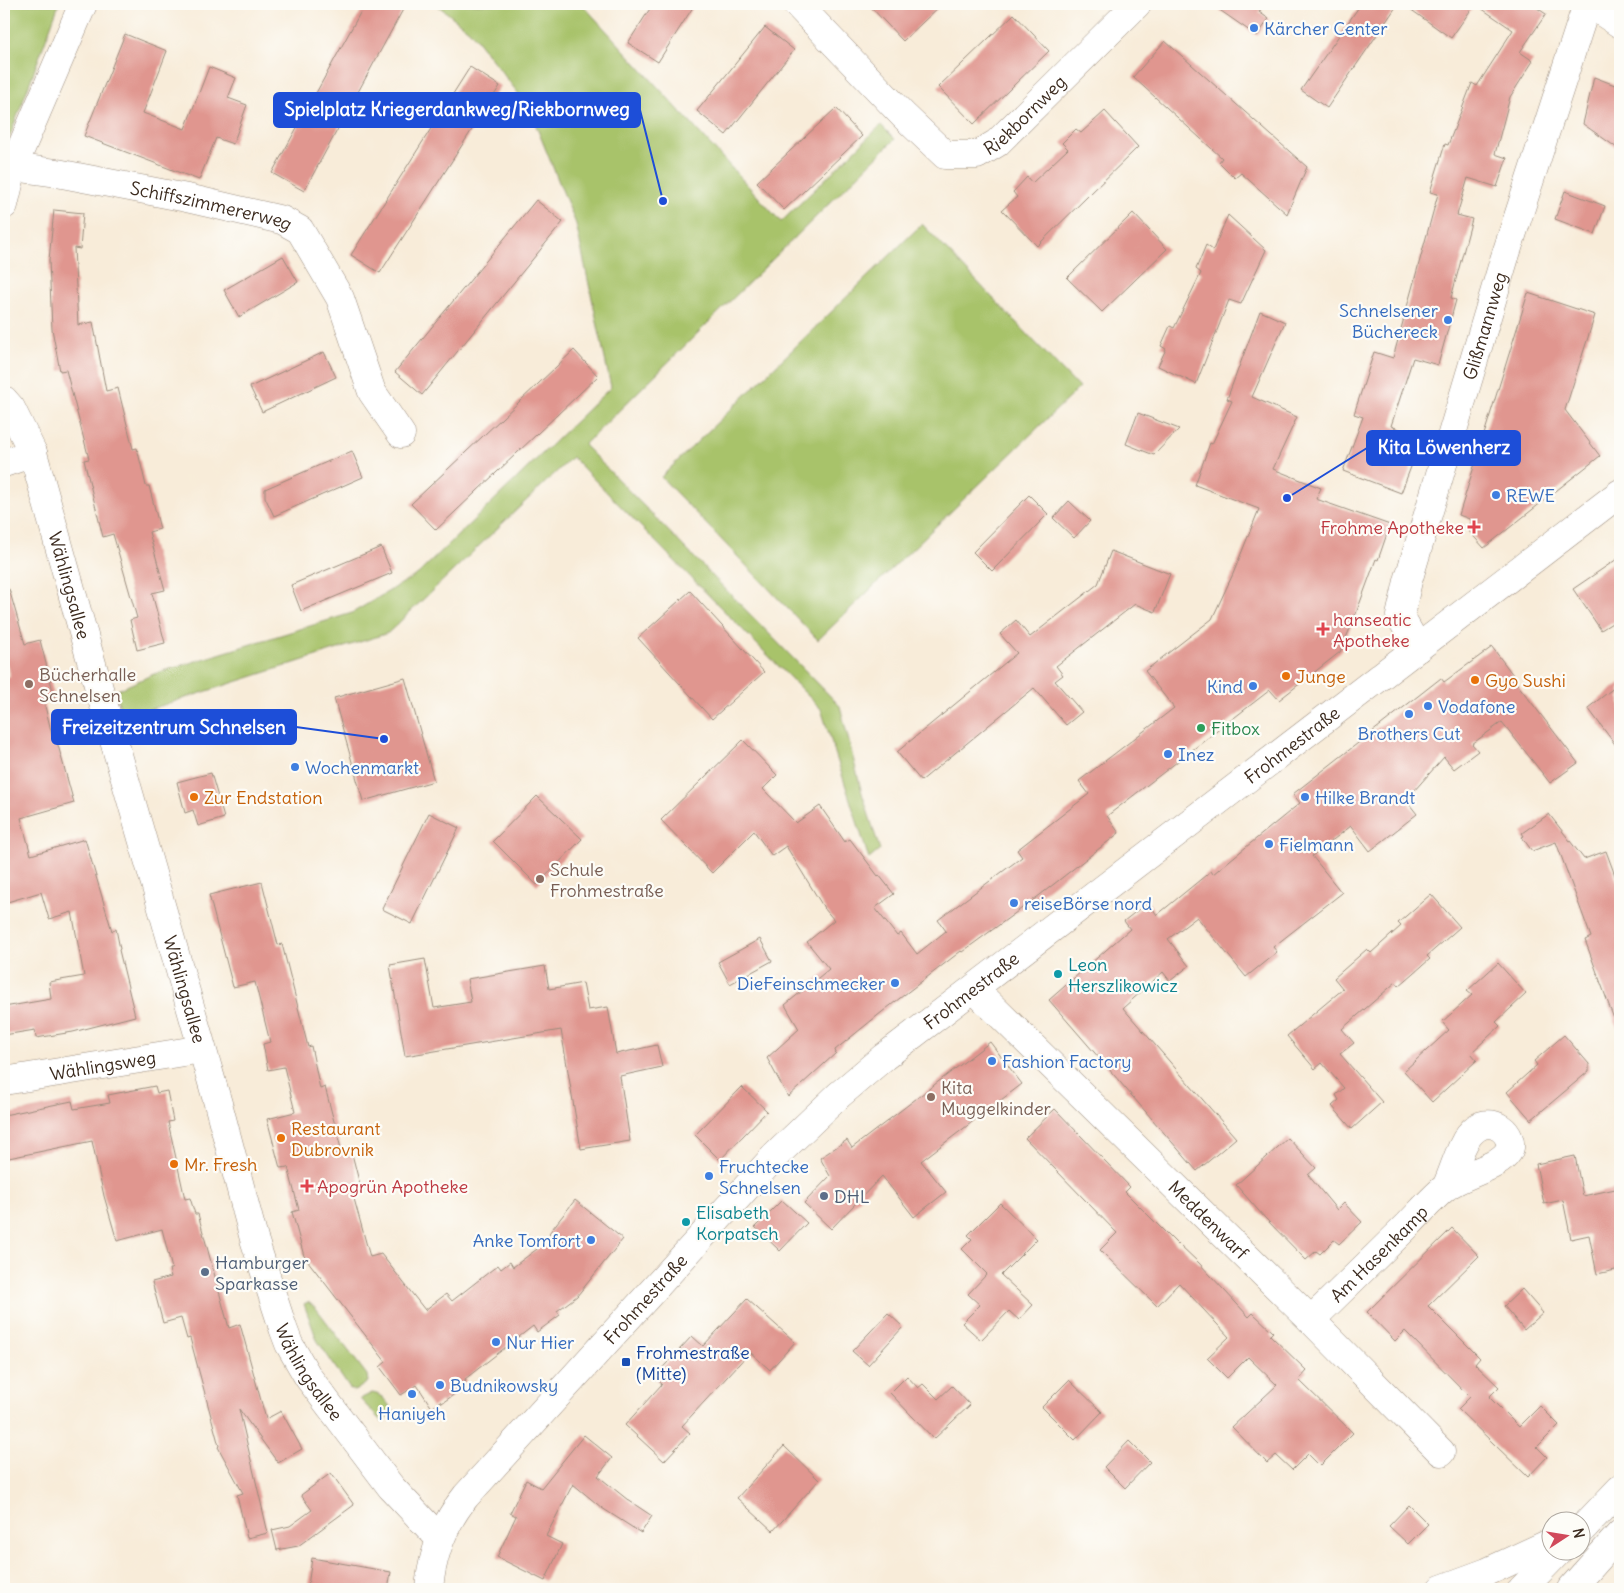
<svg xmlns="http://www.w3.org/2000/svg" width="1624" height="1593" viewBox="0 0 1624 1593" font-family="Delius,sans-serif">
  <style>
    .green { fill: #a8c36a; stroke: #727644 }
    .building { fill: #e0968f }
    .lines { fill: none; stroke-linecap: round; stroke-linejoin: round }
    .minor-casing { stroke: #9a8b7c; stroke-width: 29 }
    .major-casing { stroke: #9a8b7c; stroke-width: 29 }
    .highway-casing { stroke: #9a8b7c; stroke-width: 29 }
    .minor { stroke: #fff; stroke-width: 28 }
    .major { stroke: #fff; stroke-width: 28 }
    .highway { stroke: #fff; stroke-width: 28 }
    .shop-dot { fill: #3f7fe0; stroke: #fdfcf7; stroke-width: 2 }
    .health-dot { fill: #e0444e; stroke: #fdfcf7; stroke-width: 2 }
    .food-dot { fill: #e8710a; stroke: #fdfcf7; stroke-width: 2 }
    .education-dot { fill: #8d6e63; stroke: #fdfcf7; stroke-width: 2 }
    .leisure-dot { fill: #2e9e5b; stroke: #fdfcf7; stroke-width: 2 }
    .culture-dot { fill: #0f9aa8; stroke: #fdfcf7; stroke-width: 2 }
    .service-dot { fill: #5c6f8a; stroke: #fdfcf7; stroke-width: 2 }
    .transit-dot { fill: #1a4fb4; stroke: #fdfcf7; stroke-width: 2 }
    .labels { text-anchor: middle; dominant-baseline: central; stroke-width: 4.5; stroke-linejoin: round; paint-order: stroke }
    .shop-label { font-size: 18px; fill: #366cbe; stroke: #fdfcf7; text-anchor: start }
    .street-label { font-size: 18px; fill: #3b2a1e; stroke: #fdfcf7 }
    .health-label { font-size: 18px; fill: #be3a42; stroke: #fdfcf7; text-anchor: start }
    .education-label { font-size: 18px; fill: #785e54; stroke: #fdfcf7; text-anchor: start }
    .food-label { font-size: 18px; fill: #c56008; stroke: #fdfcf7; text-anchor: start }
    .leisure-label { font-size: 18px; fill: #27864d; stroke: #fdfcf7; text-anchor: start }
    .culture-label { font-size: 18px; fill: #0d838f; stroke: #fdfcf7; text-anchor: start }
    .service-label { font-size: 18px; fill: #4e5e75; stroke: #fdfcf7; text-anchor: start }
    .transit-label { font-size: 18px; fill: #164399; stroke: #fdfcf7; text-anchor: start }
    .leader { fill: none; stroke: #1d4ed8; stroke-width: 2 }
    .callout-dot { fill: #1d4ed8; stroke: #fdfcf7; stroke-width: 2 }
    .callout { fill: #1d4ed8; stroke: #1d4ed8; stroke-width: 2 }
    .callout-label { font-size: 19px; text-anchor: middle; font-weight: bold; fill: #fff }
  </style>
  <rect width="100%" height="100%" fill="#fdfcf7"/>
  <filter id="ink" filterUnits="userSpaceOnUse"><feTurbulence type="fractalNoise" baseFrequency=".02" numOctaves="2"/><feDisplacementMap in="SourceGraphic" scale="10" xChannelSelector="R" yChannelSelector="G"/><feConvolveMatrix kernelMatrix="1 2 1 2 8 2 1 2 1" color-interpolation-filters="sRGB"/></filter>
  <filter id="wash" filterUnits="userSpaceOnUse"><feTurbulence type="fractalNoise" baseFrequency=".0096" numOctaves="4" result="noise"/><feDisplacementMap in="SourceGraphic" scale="20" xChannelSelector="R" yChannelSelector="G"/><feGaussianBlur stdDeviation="1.12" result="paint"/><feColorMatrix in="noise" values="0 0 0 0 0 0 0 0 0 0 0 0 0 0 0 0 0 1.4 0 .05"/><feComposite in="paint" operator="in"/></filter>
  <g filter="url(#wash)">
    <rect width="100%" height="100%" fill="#f8ecd9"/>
    <!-- green -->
    <path class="green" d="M4,4H59L4,152Z
      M436,4H582L781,222L881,125L895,139L584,445L840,706L862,793L880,850L869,859L821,709L572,457L388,633L123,718L115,691L154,674L352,613L418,574L611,387L576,224L528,106L470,31Z
      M922,224L1079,388L818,640L661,477Z
      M308,1302L316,1308L367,1375L368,1382L356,1390L354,1391L350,1389L317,1340L304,1304Z
      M372,1393C383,1394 387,1403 394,1412L382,1422L360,1399Z"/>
    <g id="blocks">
      <!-- building -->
      <path class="building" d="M365,4H406L304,191L272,173Z
        M653,4H695L658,62L628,43Z
        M868,4H942L903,41Z
        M1211,4H1265L1259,12L1269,19L1257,36Z
        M1361,4H1398L1327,108L1301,90Z
        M1403,4H1531L1546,14L1520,52L1533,61L1510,97L1495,154L1507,158L1497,187L1468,178L1457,215L1472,219L1451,298L1456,300L1438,365L1413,358L1391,426L1422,438L1401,493L1343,471L1363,417L1354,414L1374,352L1393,358L1438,194L1430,192L1445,144L1448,145L1472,83L1477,86L1513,30L1475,4L1451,38Z
        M1014,14L1049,51L974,124L938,87Z
        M765,27L794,50L726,135L697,111Z
        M125,34L167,51L143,113L185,129L209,67L236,78L228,98L247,105L233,144L216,138L199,180L84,136Z
        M1165,41L1307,167L1287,214L1241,173L1235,178L1219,162L1222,158L1133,77Z
        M470,67L500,86L380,273L351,255Z
        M1594,77L1620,87V150L1583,124Z
        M836,108L862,136L784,210L757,182Z
        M1105,111L1138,147L1037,246L1002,210L1017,197L1013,192L1027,177L1032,183L1068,149L1062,143L1076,129L1081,133Z
        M1565,191L1605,206L1595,234L1555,219Z
        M536,200L563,222L422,395L395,372Z
        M54,210L83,213L80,249L74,248L78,325L93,322L106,391L118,388L133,449L137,448L146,486H149L160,529L149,532L165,590L152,593L165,643L137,650L130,620L137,618L113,534L103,537L84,460L89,459L66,370L60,371L52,329L49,260Z
        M1133,213L1167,249L1102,312L1067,278Z
        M1228,215L1266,250L1241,304L1229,300L1196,384L1158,366L1166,349L1161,346L1170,326L1174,328L1201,273L1196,269L1206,245L1213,250Z
        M283,256L298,282L239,317L224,290Z
        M1528,293L1595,315L1565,410L1600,456L1484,548L1468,530L1472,520L1459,515Z
        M1260,311L1285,322L1252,397L1297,417L1273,469L1321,488L1316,499L1390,525L1378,560L1376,559L1354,619L1340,652L1279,700L1270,690L1107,816L1119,833L1040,895L962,952L961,951L882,1012L835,1050L836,1053L788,1097L767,1058L799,1029L785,1005L829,969L807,942L834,920L824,908L786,846L772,856L754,831L712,873L661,820L743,740L777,775L763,789L796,823L820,806L845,842L850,839L878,876L879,875L894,894L875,908L897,936L901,933L917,954L946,931L938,920L1022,857L1017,850L1089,794L1079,781L1174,708L1145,671L1212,619L1233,574L1259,509L1195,485L1210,443L1212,444L1232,401L1227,399Z
        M574,350L598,376L436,530L411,504Z
        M324,352L336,377L262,412L250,387Z
        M1138,413L1179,429L1154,455L1126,444Z
        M352,451L363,477L274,516L265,497V489Z
        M1029,495L1048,514L992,571L973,552Z
        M1069,501L1090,521L1074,538L1053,518Z
        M381,547L392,573L301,611L291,585Z
        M1111,551L1170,574L1155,612L1135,604L1056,666L1063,675L1055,681L1082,712L1066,725L1034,688L921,781L897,752L1017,653L1000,634L1016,620L1030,637L1098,584Z
        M1620,557V618L1601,630L1573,589Z
        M4,589H9L25,644L40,640L55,699L44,702L53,739L56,738L74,803L21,818L31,855L85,839L112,931L116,929L120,949L119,950L135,1016L73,1032L36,1038L35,1030L4,1035V1007L51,999L49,982L84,976L72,912L49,919L41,892L4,903V678L10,676L4,654Z
        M690,591L764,672L712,719L638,638Z
        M1492,647L1513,675L1511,676L1578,763L1550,783L1502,722L1472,744L1478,751L1454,769L1444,757L1406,800L1417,814L1370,851L1351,826L1312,856L1342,893L1273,947L1277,952L1246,977L1197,917L1168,939L1189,966L1170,981L1163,972L1123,1008L1236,1138L1197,1171L1049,1000L1130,929L1124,921L1148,902L1157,915L1211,871L1213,874L1300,803L1293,794L1441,678L1444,682Z
        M405,678L434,781L363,801L334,698Z
        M1620,683V751L1588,708Z
        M211,773L224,818L198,826L193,810L185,813L177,782Z
        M537,796L582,839L537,885L493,841Z
        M429,813L459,828L412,924L382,909Z
        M1549,814L1584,859L1606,851L1620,889V1027H1617L1585,940L1591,937L1556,842L1532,851L1522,837L1524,836L1522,833Z
        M262,882L278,945L282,944L308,1047L311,1046L320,1089L325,1087L342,1152L351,1150L362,1193L353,1195L370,1257L381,1254L425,1310L446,1294L452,1301L498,1265L501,1269L510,1262L513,1267L553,1237L549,1233L575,1200L623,1239L577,1296L557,1311L560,1315L537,1332L533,1326L465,1379L466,1381L459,1386L462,1389L442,1403L441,1401L432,1408L417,1385L401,1395L380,1367L386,1362L304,1256L292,1212L299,1210L288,1167L280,1168L267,1119L295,1112L284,1067L268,1070L263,1044L270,1042L255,982L233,987L209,895Z
        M1431,894L1460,927L1427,956L1430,959L1414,973L1399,986L1396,982L1342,1029L1354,1043L1340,1054L1382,1102L1352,1129L1332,1106L1339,1100L1336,1095L1344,1088L1322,1063L1315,1069L1287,1036L1343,989L1334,978L1367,949L1371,953L1401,926L1398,923Z
        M760,939L772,961L730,984L718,962Z
        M425,959L434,1008L471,1002L467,979L545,966L549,989L583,983L588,1010L608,1007L616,1054L657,1045L662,1067L620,1076L630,1141L581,1149L561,1030L405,1056L390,965Z
        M1498,963L1526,994L1496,1022L1500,1026L1471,1053L1477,1060L1432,1102L1404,1071L1449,1030L1442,1022L1472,995L1467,991Z
        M1564,1035L1589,1064V1071L1531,1120L1507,1092L1537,1065L1534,1061Z
        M990,1042L1022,1084L921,1161L946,1192L914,1217L882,1176L831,1229L804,1203L830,1176L820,1158L847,1140L852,1148Z
        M155,1086L157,1093L167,1091L173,1121L168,1122L185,1199L190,1198L195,1214H198L229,1328L240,1324L266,1419L281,1411L302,1449L278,1463L239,1409L268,1533L247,1538L237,1495L243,1493L218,1447L219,1446L190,1338L187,1339L181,1318L163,1323L152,1282L171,1277L169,1269H172L162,1229L117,1241L104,1196L92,1141L4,1159V1115L72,1101L74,1109L110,1103L108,1095Z
        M742,1087L767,1111L720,1160L695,1135Z
        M1055,1109L1130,1187L1125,1192L1178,1245L1179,1244L1199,1263L1249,1317L1253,1313L1273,1332L1270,1335L1307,1371L1299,1380L1353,1433L1320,1466L1308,1454L1292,1470L1276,1455L1267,1463L1232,1427L1277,1385L1248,1357L1227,1378L1207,1358L1229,1337L1179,1283L1157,1306L1100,1250L1117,1233L1025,1138Z
        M1288,1138L1316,1168L1308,1175L1337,1210L1344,1203L1362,1222L1339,1244L1334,1240L1320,1254L1316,1251L1306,1260L1265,1218L1236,1185Z
        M1575,1156L1583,1196L1620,1188V1269L1597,1274L1589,1235L1571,1239L1563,1200L1544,1204L1536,1164Z
        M782,1200L807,1223L780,1251L755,1227Z
        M1000,1203L1037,1239L1001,1275L1033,1305L1019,1320L1009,1311L981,1340L962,1323L980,1305L968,1294L987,1274L962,1249L972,1239L968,1235Z
        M1452,1228L1479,1256L1428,1306L1480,1358L1475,1364L1499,1387L1489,1397L1519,1427L1540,1406L1559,1425L1537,1447L1547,1457L1528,1477L1458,1409L1470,1397L1405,1331L1395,1341L1367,1312Z
        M1522,1289L1543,1313L1524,1330L1504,1306Z
        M747,1299L795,1342L770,1370L750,1352L682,1426L690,1433L664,1461L625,1425L662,1384L654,1377L692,1336L703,1346Z
        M888,1313L903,1327L868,1365L852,1351Z
        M907,1376L918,1388L923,1384L938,1399L952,1386L970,1405L934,1439L890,1393Z
        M1069,1380L1102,1412L1075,1440L1042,1407Z
        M584,1435L612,1458L598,1476L628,1500L652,1516L641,1533L602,1508L573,1484L546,1536L562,1544L545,1581L497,1557L516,1516L510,1513L526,1480L541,1488Z
        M1129,1441L1150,1462L1125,1488L1104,1467Z
        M784,1446L819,1480L773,1531L737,1498Z
        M331,1473L354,1505L298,1546L277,1550L272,1530L290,1526L312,1510L301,1495Z
        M1409,1505L1428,1524L1408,1544L1389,1526Z
        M312,1558L391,1572L388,1589H329L308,1586Z"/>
    </g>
  </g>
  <g filter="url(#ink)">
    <use href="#blocks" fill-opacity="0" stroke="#9a8b7c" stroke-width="1"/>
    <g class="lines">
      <defs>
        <g id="minor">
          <path id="s1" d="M797,4L903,115L945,155H977L997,143L1137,4"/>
          <path id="s2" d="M13,167L57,173L187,198L282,220L300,230L340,298L372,392L401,434"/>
          <path d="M4,205L13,167L83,4"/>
          <path id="s3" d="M4,400L11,408L33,453L86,643L219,1107L254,1239L283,1328L289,1344L308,1377L391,1487L440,1539"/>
          <path d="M4,463L33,453"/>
          <path id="s4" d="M1418,648L1400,616L1408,581L1504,260L1587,4"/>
          <path id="s5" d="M974,989L1311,1320L1441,1452"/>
          <path id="s6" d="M4,1081L202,1049"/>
          <path id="s7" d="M1311,1320C1343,1289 1374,1258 1406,1227C1418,1215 1433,1197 1446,1187C1460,1177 1479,1172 1494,1164C1499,1161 1505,1157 1508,1152C1518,1136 1490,1109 1469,1135C1458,1150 1454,1171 1446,1187"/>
          <path id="s8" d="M429,1589C432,1555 444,1523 466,1496L774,1157L839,1095L884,1057L1620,493"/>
        </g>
        <path id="major" d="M1590,4L1620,24
          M1582,1529L1620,1489
          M1522,1589L1560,1550
          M1571,1589L1620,1534"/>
        <path id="highway" d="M1582,1527L1585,1526
          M1441,1589L1487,1572L1552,1542"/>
      </defs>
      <!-- minor casing -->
      <use href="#minor" class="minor-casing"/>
      <!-- major casing -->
      <use href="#major" class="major-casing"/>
      <!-- highway casing -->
      <use href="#highway" class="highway-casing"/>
      <!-- minor -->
      <use href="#minor" class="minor"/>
      <!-- major -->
      <use href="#major" class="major"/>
      <!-- highway -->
      <use href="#highway" class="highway"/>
    </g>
  </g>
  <!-- markers -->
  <g class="shop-dot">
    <circle cx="1254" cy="28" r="5"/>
    <circle cx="1448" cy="320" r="5"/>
    <circle cx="1496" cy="495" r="5"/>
    <circle cx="1253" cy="686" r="5"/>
    <circle cx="1428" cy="706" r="5"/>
    <circle cx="1409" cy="714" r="5"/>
    <circle cx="1168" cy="754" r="5"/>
    <circle cx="295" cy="767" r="5"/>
    <circle cx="1305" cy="797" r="5"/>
    <circle cx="1269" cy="844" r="5"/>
    <circle cx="1014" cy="903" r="5"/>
    <circle cx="895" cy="983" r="5"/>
    <circle cx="992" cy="1061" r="5"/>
    <circle cx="709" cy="1176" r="5"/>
    <circle cx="591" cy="1240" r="5"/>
    <circle cx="496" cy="1342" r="5"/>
    <circle cx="440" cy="1385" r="5"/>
    <circle cx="412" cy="1394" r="5"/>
  </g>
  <g class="health-dot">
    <path d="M1471.5 519.5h5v5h5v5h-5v5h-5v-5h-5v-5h5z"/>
    <path d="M1320.5 621.5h5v5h5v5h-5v5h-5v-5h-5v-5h5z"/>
    <path d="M304.5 1178.5h5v5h5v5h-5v5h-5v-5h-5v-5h5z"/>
  </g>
  <g class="food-dot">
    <circle cx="1286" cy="676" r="5"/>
    <circle cx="1475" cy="680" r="5"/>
    <circle cx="194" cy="797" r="5"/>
    <circle cx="281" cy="1138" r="5"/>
    <circle cx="174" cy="1164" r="5"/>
  </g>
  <g class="education-dot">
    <circle cx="29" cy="684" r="5"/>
    <circle cx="540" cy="879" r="5"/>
    <circle cx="931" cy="1097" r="5"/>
  </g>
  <circle class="leisure-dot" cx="1201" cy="728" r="5"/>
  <g class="culture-dot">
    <circle cx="1058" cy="974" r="5"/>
    <circle cx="686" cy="1222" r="5"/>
  </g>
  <g class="service-dot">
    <circle cx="824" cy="1196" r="5"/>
    <circle cx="205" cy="1272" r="5"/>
  </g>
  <rect class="transit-dot" x="621" y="1357" width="10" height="10" rx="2.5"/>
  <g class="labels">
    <!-- shop labels -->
    <g class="shop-label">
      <text x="1264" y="28">Kärcher Center</text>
      <text x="1438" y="310" text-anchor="end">Schnelsener<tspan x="1438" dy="21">Büchereck</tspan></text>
      <text x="1506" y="495">REWE</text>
      <text x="1243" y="686" text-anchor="end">Kind</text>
      <text x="1438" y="706">Vodafone</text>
      <text x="1409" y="733" text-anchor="middle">Brothers Cut</text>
      <text x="1178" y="754">Inez</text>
      <text x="305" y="767">Wochenmarkt</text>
      <text x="1315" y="797">Hilke Brandt</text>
      <text x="1279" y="844">Fielmann</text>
      <text x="1024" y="903">reiseBörse nord</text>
      <text x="885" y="983" text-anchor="end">DieFeinschmecker</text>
      <text x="1002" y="1061">Fashion Factory</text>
      <text x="719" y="1166">Fruchtecke<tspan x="719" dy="21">Schnelsen</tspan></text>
      <text x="581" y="1240" text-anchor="end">Anke Tomfort</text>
      <text x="506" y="1342">Nur Hier</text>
      <text x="450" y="1385">Budnikowsky</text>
      <text x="412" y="1413" text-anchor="middle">Haniyeh</text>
    </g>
    <!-- street labels -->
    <g class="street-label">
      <text stroke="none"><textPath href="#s1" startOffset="306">Riekbornweg</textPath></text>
      <text stroke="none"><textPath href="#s2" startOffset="202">Schiffszimmererweg</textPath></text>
      <text stroke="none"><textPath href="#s4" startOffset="339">Glißmannweg</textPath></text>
      <text stroke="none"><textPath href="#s3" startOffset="198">Wählingsallee</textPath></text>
      <text stroke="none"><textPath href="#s8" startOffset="1222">Frohmestraße</textPath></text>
      <text stroke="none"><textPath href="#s3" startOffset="618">Wählingsallee</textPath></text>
      <text stroke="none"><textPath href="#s8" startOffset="818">Frohmestraße</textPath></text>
      <text stroke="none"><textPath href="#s6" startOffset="100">Wählingsweg</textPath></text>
      <text stroke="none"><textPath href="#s5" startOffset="329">Meddenwarf</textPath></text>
      <text stroke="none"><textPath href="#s7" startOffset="95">Am Hasenkamp</textPath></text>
      <text stroke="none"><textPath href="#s8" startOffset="368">Frohmestraße</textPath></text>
      <text stroke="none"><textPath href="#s3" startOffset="1022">Wählingsallee</textPath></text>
    </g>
    <!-- health labels -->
    <g class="health-label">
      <text x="1464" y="527" text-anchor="end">Frohme Apotheke</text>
      <text x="1333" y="619">hanseatic<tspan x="1333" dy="21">Apotheke</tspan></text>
      <text x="317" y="1186">Apogrün Apotheke</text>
    </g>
    <!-- education labels -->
    <g class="education-label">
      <text x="39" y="674">Bücherhalle<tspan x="39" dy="21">Schnelsen</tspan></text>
      <text x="550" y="869">Schule<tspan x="550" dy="21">Frohmestraße</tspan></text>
      <text x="941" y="1087">Kita<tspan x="941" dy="21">Muggelkinder</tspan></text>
    </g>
    <!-- food labels -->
    <g class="food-label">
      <text x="1296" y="676">Junge</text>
      <text x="1485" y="680">Gyo Sushi</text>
      <text x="204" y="797">Zur Endstation</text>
      <text x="291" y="1128">Restaurant<tspan x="291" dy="21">Dubrovnik</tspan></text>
      <text x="184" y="1164">Mr. Fresh</text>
    </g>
    <!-- leisure labels -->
    <g class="leisure-label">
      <text x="1211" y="728">Fitbox</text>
    </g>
    <!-- culture labels -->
    <g class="culture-label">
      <text x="1068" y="964">Leon<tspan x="1068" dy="21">Herszlikowicz</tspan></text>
      <text x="696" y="1212">Elisabeth<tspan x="696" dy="21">Korpatsch</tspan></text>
    </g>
    <!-- service labels -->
    <g class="service-label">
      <text x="834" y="1196">DHL</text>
      <text x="215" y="1262">Hamburger<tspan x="215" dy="21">Sparkasse</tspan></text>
    </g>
    <!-- transit labels -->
    <g class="transit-label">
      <text x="636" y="1352">Frohmestraße<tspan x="636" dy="21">(Mitte)</tspan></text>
    </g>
  </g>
  <!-- callouts -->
  <path class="leader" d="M663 201L640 110M1287 498L1367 448M384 739L296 727"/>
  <g class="callout-dot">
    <circle cx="663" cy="201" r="5"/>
    <circle cx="1287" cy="498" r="5"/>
    <circle cx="384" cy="739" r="5"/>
  </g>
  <g class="callout">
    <rect x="274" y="93" width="366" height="34" rx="5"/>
    <rect x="1367" y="431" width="153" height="34" rx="5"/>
    <rect x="52" y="710" width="244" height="34" rx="5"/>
  </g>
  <g class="callout-label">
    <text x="457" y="116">Spielplatz Kriegerdankweg/Riekbornweg</text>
    <text x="1444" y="454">Kita Löwenherz</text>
    <text x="174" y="734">Freizeitzentrum Schnelsen</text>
  </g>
  <!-- margin -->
  <rect width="1624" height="1593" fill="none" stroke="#fdfcf7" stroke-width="20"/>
  <!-- north arrow -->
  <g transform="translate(1566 1536) rotate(78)"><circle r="24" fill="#fdfcf7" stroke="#afa8a0"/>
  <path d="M0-4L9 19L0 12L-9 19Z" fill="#d1495b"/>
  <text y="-8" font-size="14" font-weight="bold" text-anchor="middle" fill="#3b2a1e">N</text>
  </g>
</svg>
